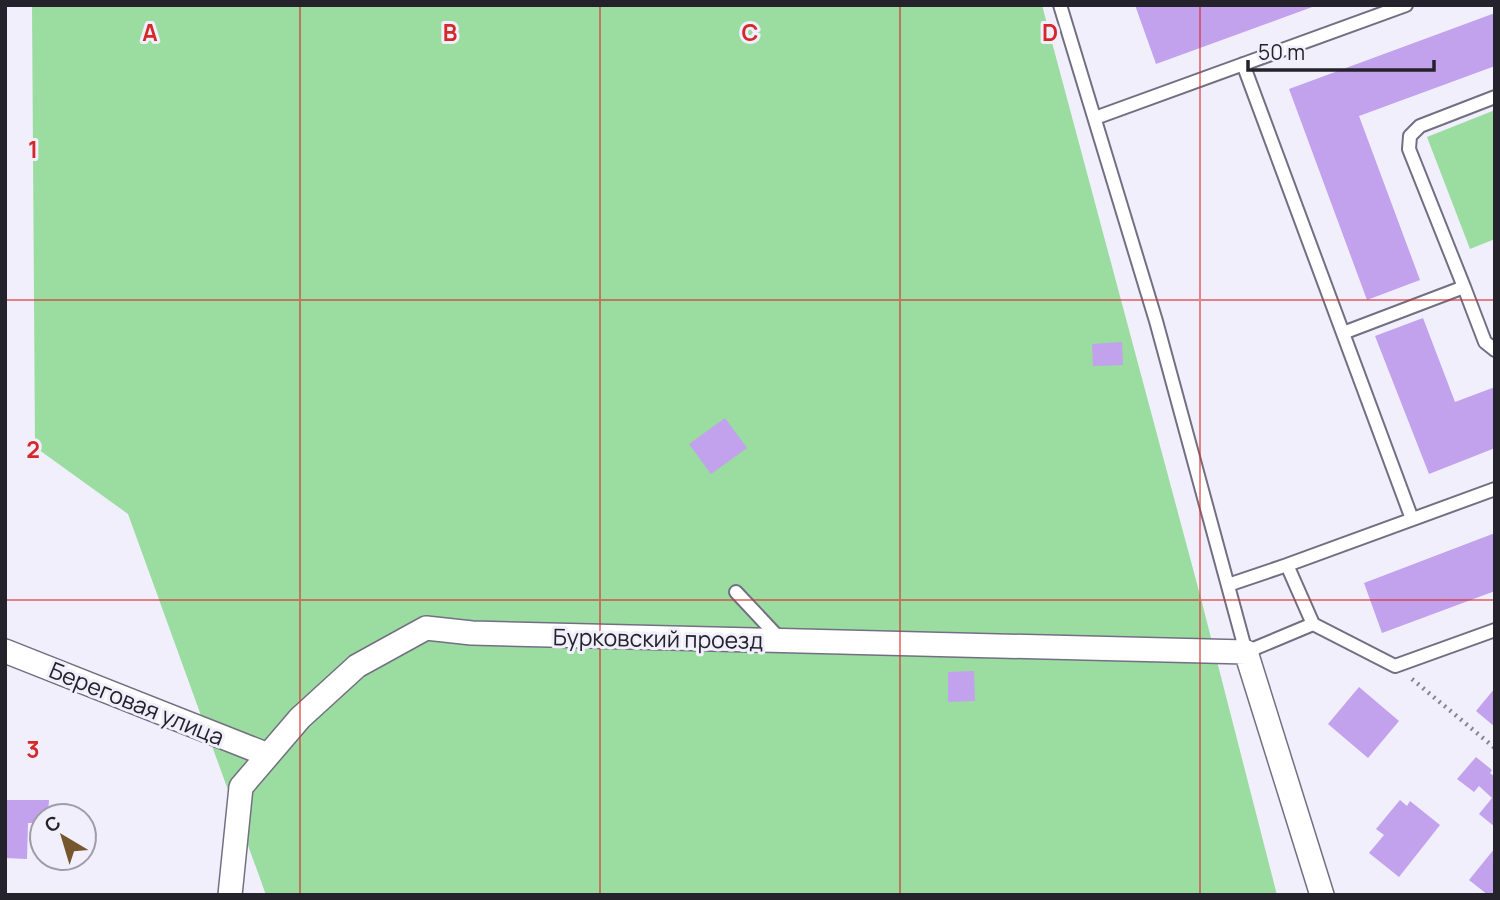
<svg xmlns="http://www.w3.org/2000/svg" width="1500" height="900" viewBox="0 0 1500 900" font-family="Manrope,sans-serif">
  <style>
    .green { fill: #9bdca0 }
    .building { fill: #c2a1ed }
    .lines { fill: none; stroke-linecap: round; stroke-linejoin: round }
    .lane-casing { stroke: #736f83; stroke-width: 16 }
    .street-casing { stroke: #736f83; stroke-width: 26 }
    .path { stroke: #878590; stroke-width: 4.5; stroke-dasharray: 2 5; stroke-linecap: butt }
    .lane { stroke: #fff; stroke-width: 12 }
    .street { stroke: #fff; stroke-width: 23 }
    .grid { fill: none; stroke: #d62828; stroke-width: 2; stroke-opacity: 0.55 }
    .labels { text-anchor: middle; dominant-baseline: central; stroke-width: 6; stroke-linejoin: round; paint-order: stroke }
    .street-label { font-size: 23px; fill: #24222a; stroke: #f1effc }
    .grid-label { font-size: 23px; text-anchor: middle; font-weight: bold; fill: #d62828; stroke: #f1effc; stroke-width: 6; stroke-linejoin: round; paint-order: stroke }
  </style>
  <rect width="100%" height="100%" fill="#f1effc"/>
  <!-- green -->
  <path class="green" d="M32,5H1042L1200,595L1277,895H266L128,514L35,447Z
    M1495,110V239L1470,249L1427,137Z"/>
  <!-- building -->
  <path class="building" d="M1135,5H1315V6L1156,64Z
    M1495,13V66L1359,116L1420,280L1367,300L1289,89Z
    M1423,318L1455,402L1495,387V448L1429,474L1375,336Z
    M1122,342L1123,365L1093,366L1092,344Z
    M725,418L747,448L711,474L689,444Z
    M1495,533V591L1382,633L1364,583Z
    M974,671L975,701L948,702V672Z
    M1359,687L1399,721L1368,758L1328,724Z
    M1495,688V727L1476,711Z
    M1476,757L1492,770L1490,773L1495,777V827L1479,814L1492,798L1479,786L1474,792L1457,779Z
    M5,800H49L48,816H42V823H28L27,859L5,858Z
    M1400,800L1407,806L1410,801L1440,825L1399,877L1369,853L1384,835L1376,829Z
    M1495,848V895H1488L1469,880Z"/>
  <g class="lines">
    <defs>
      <path id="lane" d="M1060,5L1156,321L1246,652L1313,624L1287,565
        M1243,64L1412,519
        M1095,118L1406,5
        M1464,287L1485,342L1495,350
        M1343,333L1464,287L1409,149L1410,136L1420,126L1495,97
        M1228,585L1287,565L1495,489
        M736,592L781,640
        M1313,624L1395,666L1495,630"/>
      <path id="street" d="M5,651L268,755
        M230,895L241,787L300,718L357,666L426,628L472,633L1246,652L1322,895"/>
    </defs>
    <!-- lane casing -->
    <use href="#lane" class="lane-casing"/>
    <!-- street casing -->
    <use href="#street" class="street-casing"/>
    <!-- path -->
    <path class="path" d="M1412,679L1495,748"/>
    <!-- lane -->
    <use href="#lane" class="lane"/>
    <!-- street -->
    <use href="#street" class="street"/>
  </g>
  <!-- grid -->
  <path class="grid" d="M300,5V895M600,5V895M900,5V895M1200,5V895M5,300H1495M5,600H1495"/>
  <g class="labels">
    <!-- street labels -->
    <g class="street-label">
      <text transform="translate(658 638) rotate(1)">Бурковский проезд</text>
      <text transform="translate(137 703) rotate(22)">Береговая улица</text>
    </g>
  </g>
  <g class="grid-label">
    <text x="150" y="41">A</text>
    <text x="450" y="41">B</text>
    <text x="750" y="41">C</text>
    <text x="1050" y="41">D</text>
    <text x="33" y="158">1</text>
    <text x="33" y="458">2</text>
    <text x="33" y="758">3</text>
  </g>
  <!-- border -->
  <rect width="1500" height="900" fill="none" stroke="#24222a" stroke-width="14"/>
  <!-- north arrow -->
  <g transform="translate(63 837) rotate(322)"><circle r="33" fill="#f1effc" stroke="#9f9da8" stroke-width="2"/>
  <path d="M0-5L12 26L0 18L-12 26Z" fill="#76562c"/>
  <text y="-10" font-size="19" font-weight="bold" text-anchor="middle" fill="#24222a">С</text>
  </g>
  <!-- scale -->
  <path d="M1248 60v10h186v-10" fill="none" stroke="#24222a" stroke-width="3.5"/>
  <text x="1258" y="60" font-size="21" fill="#24222a" stroke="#f1effc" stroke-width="5" paint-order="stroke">50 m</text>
</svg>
